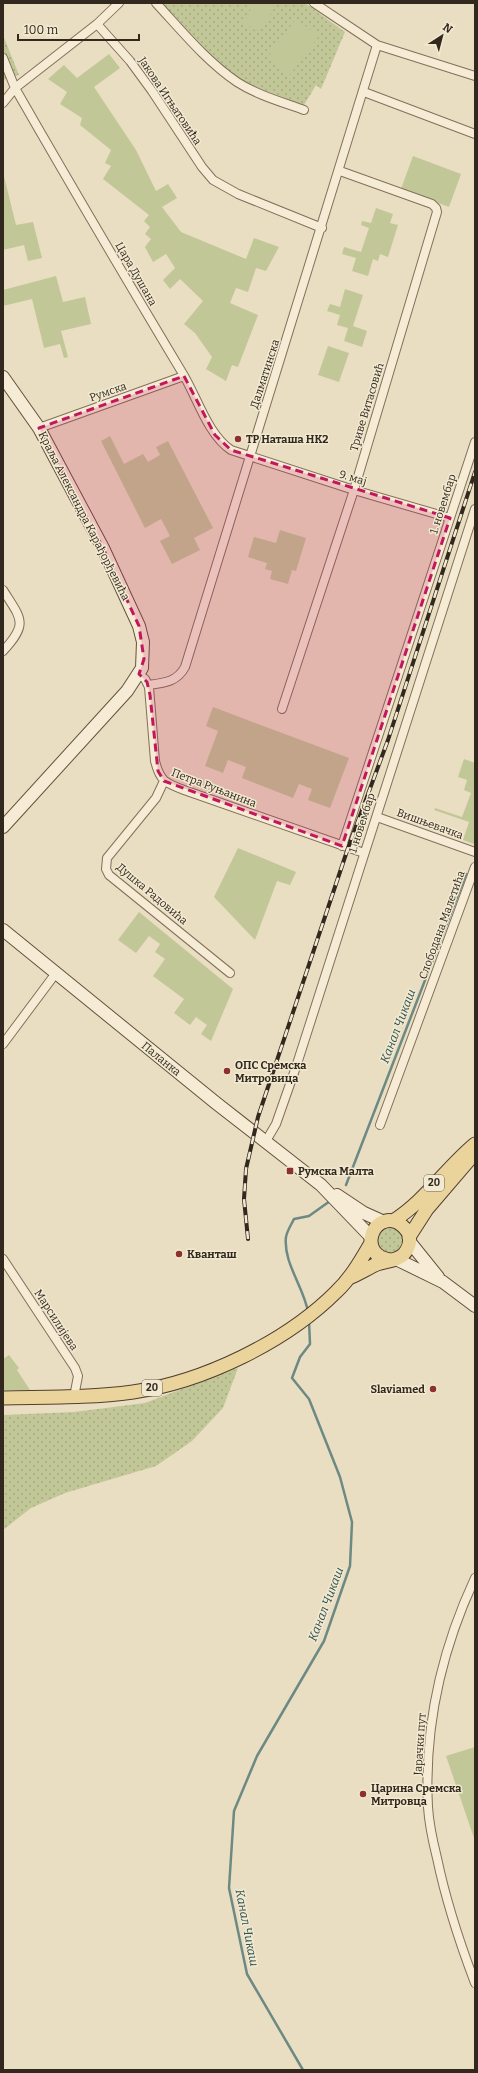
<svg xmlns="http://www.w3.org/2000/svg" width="478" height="2073" viewBox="0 0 478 2073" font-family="Bitter,serif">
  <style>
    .grass { fill: url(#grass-dots) }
    .garden { fill: #c1c797 }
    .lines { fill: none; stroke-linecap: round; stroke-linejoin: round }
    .stream { stroke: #6c8a83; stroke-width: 2.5 }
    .street-casing { stroke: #82705b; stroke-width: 10 }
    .secondary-casing { stroke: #64513e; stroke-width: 14 }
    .primary-casing { stroke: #503f2f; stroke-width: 15 }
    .street { stroke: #f6ecd5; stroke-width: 8 }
    .secondary { stroke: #f6ecd5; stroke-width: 12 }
    .primary { stroke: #ebd39c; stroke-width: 13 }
    .rail-casing { stroke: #33281e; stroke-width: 4 }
    .rail { stroke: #f2e9d1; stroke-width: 2.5; stroke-dasharray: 8; stroke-linecap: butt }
    .marked { fill: #c2185b; fill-opacity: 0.2; stroke: #c2185b; stroke-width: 3; stroke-dasharray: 8 5; stroke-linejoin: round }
    .poi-dot { fill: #8c3030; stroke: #f2e9d1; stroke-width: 1.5 }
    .labels { text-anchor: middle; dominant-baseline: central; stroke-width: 3; stroke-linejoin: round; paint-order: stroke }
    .shield { fill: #f2e9d1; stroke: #6c6254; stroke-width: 1 }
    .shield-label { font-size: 10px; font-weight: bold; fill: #33281e }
    .street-label { font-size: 11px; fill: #33281e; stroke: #f2e9d1 }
    .poi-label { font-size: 11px; font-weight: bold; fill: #33281e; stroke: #f2e9d1; text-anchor: start }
    .water-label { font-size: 12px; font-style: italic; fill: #2e5250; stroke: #f2e9d1 }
  </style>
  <defs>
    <pattern id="grass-dots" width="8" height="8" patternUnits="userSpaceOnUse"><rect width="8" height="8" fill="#c1c797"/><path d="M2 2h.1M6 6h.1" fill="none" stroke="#a6ab82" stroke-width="1.8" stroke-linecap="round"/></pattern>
  </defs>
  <rect width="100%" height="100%" fill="#eadec2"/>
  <!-- grass -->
  <path class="grass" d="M159,3H305L345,32L321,89L316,85L304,105C281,97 257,90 237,77C207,58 182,28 159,3Z
    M3,35L19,75L3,80Z
    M377 1240a13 13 0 1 1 26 0a13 13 0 1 1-26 0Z
    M238,1368L223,1408L192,1441L156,1466L65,1493L31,1508L3,1530V1415L74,1412L145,1403Z"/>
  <!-- garden -->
  <path class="garden" d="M255,3H278L258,32L242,21Z
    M296,19L319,36L290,75L267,58Z
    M109,54L120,68L94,87L136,150L156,191L168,184L177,198L162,207L181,232L246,259L254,238L279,247L266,271L256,268L248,292L236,288L230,303L258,315L238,367L232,365L226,381L206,369L212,357L195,333L184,324L203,301L180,279L170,289L163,280L175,268L166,254L153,262L145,247L151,239L145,234L150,227L144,221L149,215L103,179L111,166L105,163L111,150L80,125L82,118L60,104L67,92L48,79L64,65L77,78Z
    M413,156L461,174L449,207L401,189Z
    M3,172L16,225L33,222L42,258L28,261L24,245L3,250Z
    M376,208L393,214L390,223L398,225L388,257L380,254L378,261L373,259L368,276L352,271L356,258L342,254L344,247L361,252L369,228L361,225L362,221L371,223Z
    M56,276L63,302L85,297L91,324L61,331L68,357L64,358L60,344L44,348L32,299L3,306V290Z
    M345,289L363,295L353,326L367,331L362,347L344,341L348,328L337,325L340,315L327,311L330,304L340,307Z
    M328,346L349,353L339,382L318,375Z
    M110,436L124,464L143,454L148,462L160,455L156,447L168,441L213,528L194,538L200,550L172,564L160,541L170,536L161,519L145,528L101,441Z
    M280,530L306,538L296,571L292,570L288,584L270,579L272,571L265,569L267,563L248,557L254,537L276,543Z
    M213,707L349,758L330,808L308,800L312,789L299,784L293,798L242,778L246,767L228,760L223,773L205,766L218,731L206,726Z
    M464,759L475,763L474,844L463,840L469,822L434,810L435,808L462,817L471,793L464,790L467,780L458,777Z
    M238,848L296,872L290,885L277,881L255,940L214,897Z
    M139,912L233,989L211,1041L201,1034L207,1025L196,1017L190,1025L174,1013L184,999L153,976L165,959L155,952L160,944L149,936L136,953L118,940Z
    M9,1355L19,1368L17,1370L30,1390H3V1359Z
    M475,1747V1841L446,1756Z"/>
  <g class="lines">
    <!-- stream -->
    <path class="stream" d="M346,1185L466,874
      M308,1312C304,1287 283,1263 286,1237C287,1231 291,1225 294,1219L309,1216L330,1201
      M303,2070L247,1974L229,1888L234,1811L257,1756L324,1641L350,1566L352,1522L340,1477L309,1399L292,1378L300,1357L310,1344L309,1321"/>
    <defs>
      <path id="street" d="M156,3C181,30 206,61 237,82C257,95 282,102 304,110
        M314,3L377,45L475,76
        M97,24L130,61L152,91L202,167L213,180L238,194L322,228
        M3,58L15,88C70,184 126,279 183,374C197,397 208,435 231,450L354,490L450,518
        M364,92L475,134
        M3,103L15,88L97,24L119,3
        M39,428L184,376
        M3,590C21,619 29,623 3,651
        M139,674L145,679L149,687L155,761C160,781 165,783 184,790L364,853
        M148,685C164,683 177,682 185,667L377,45
        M282,709L354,490L437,212L436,208L432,204L340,171
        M164,781L156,798L107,858L106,869L109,875L230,973
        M377,817L475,852
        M342,846L475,442
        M3,1044L56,973
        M380,1125L475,867
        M266,1141L276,1124L296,1067L475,509
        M3,1259L75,1368L78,1376L74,1397
        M475,1578C441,1651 424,1727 428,1807C429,1824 433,1842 437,1858C446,1901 459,1941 475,1983"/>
      <path id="secondary" d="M3,377L39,428L103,548L139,626L143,642L142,668L127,691L3,827
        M3,930L216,1103L321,1185L371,1237
        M337,1195L364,1213L384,1222
        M409,1241L438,1277
        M396,1259L443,1282L475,1306"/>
      <path id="primary" d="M393,1221C425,1201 446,1168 475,1144
        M409,1237L427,1209L475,1153
        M349,1278C359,1274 368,1268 377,1264C386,1261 396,1261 403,1255C408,1250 411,1242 409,1235C407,1229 402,1225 397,1222C372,1212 357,1255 390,1260
        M3,1398C46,1397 90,1398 133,1392C203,1382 286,1342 336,1292C351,1278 361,1260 371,1243"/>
    </defs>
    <!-- street casing -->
    <use href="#street" class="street-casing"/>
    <!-- secondary casing -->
    <use href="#secondary" class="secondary-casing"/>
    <!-- primary casing -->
    <use href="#primary" class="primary-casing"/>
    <!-- street -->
    <use href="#street" class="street"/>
    <!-- secondary -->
    <use href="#secondary" class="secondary"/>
    <!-- primary -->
    <use href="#primary" class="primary"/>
    <defs>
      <path id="rail" d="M248,1239L244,1199L246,1169L258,1117L348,848L388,740L475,472"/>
    </defs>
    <!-- rail casing -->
    <use href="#rail" class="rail-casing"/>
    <!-- rail -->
    <use href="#rail" class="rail"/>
  </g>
  <!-- marked area -->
  <path class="marked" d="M184,376L215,435L231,450L450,518L342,846L164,781L158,771L150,695L147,682L139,674L144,659L139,626L103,548L39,428Z"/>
  <!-- markers -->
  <g class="poi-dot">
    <circle cx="238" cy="439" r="4"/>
    <circle cx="227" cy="1071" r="4"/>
    <rect x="286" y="1167" width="8" height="8" rx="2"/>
    <circle cx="179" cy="1254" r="4"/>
    <circle cx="433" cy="1389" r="4"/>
    <circle cx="363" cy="1794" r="4"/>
  </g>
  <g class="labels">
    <!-- shield labels -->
    <g class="shield">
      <rect x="424" y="1175" width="20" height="16" rx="3"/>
      <rect x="142" y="1380" width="20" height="16" rx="3"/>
    </g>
    <g class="shield-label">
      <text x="434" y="1183">20</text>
      <text x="152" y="1388">20</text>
    </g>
    <!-- street labels -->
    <g class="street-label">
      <text transform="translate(170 101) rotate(56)">Јакова Игњатовића</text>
      <text transform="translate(136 274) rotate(60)">Цара Душана</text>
      <text transform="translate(265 374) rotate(-72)">Далматинска</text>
      <text transform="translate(108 392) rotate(-19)">Румска</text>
      <text transform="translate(367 407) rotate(-73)">Триве Витасовић</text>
      <text transform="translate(353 478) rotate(17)">9. мај</text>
      <text transform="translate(443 504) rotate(-72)">1. новембар</text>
      <text transform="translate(84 516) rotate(63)">Краља Александра Карађорђевића</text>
      <text transform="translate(214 788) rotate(21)">Петра Руњанина</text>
      <text transform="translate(362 823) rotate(-72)">1. новембар</text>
      <text transform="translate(430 824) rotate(20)">Вишњевачка</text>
      <text transform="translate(152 894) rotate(40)">Душка Радовића</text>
      <text transform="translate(442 925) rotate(-70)">Слободана Малетића</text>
      <text transform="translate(161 1059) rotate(39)">Паланка</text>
      <text transform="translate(56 1320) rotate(57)">Марсилијева</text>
      <text transform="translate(420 1744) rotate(-86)">Јарачки пут</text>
    </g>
    <!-- poi labels -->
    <g class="poi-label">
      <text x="246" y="439">ТР Наташа НК2</text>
      <text x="235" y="1065">ОПС Сремска<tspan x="235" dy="13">Митровица</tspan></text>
      <text x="298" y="1171">Румска Малта</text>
      <text x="187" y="1254">Кванташ</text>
      <text x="425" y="1389" text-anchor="end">Slaviamed</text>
      <text x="371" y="1788">Царина Сремска<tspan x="371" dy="13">Митровца</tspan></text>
    </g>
    <!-- water labels -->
    <g class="water-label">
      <text transform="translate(398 1026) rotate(-69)">Канал Чикаш</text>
      <text transform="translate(326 1604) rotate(-69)">Канал Чикаш</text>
      <text transform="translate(247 1928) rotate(79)">Канал Чикаш</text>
    </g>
  </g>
  <!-- border -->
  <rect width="478" height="2073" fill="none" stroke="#33281e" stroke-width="8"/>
  <!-- north arrow -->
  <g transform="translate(442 36) rotate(36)" stroke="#f2e9d1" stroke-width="3" paint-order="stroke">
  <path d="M0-3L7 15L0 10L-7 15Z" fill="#33281e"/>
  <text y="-6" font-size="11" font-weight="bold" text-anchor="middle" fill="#33281e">N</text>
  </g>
  <!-- scale -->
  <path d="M18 34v6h121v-6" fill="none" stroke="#33281e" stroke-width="2"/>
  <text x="24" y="34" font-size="12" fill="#33281e" stroke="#f2e9d1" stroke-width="3" paint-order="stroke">100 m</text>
</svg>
